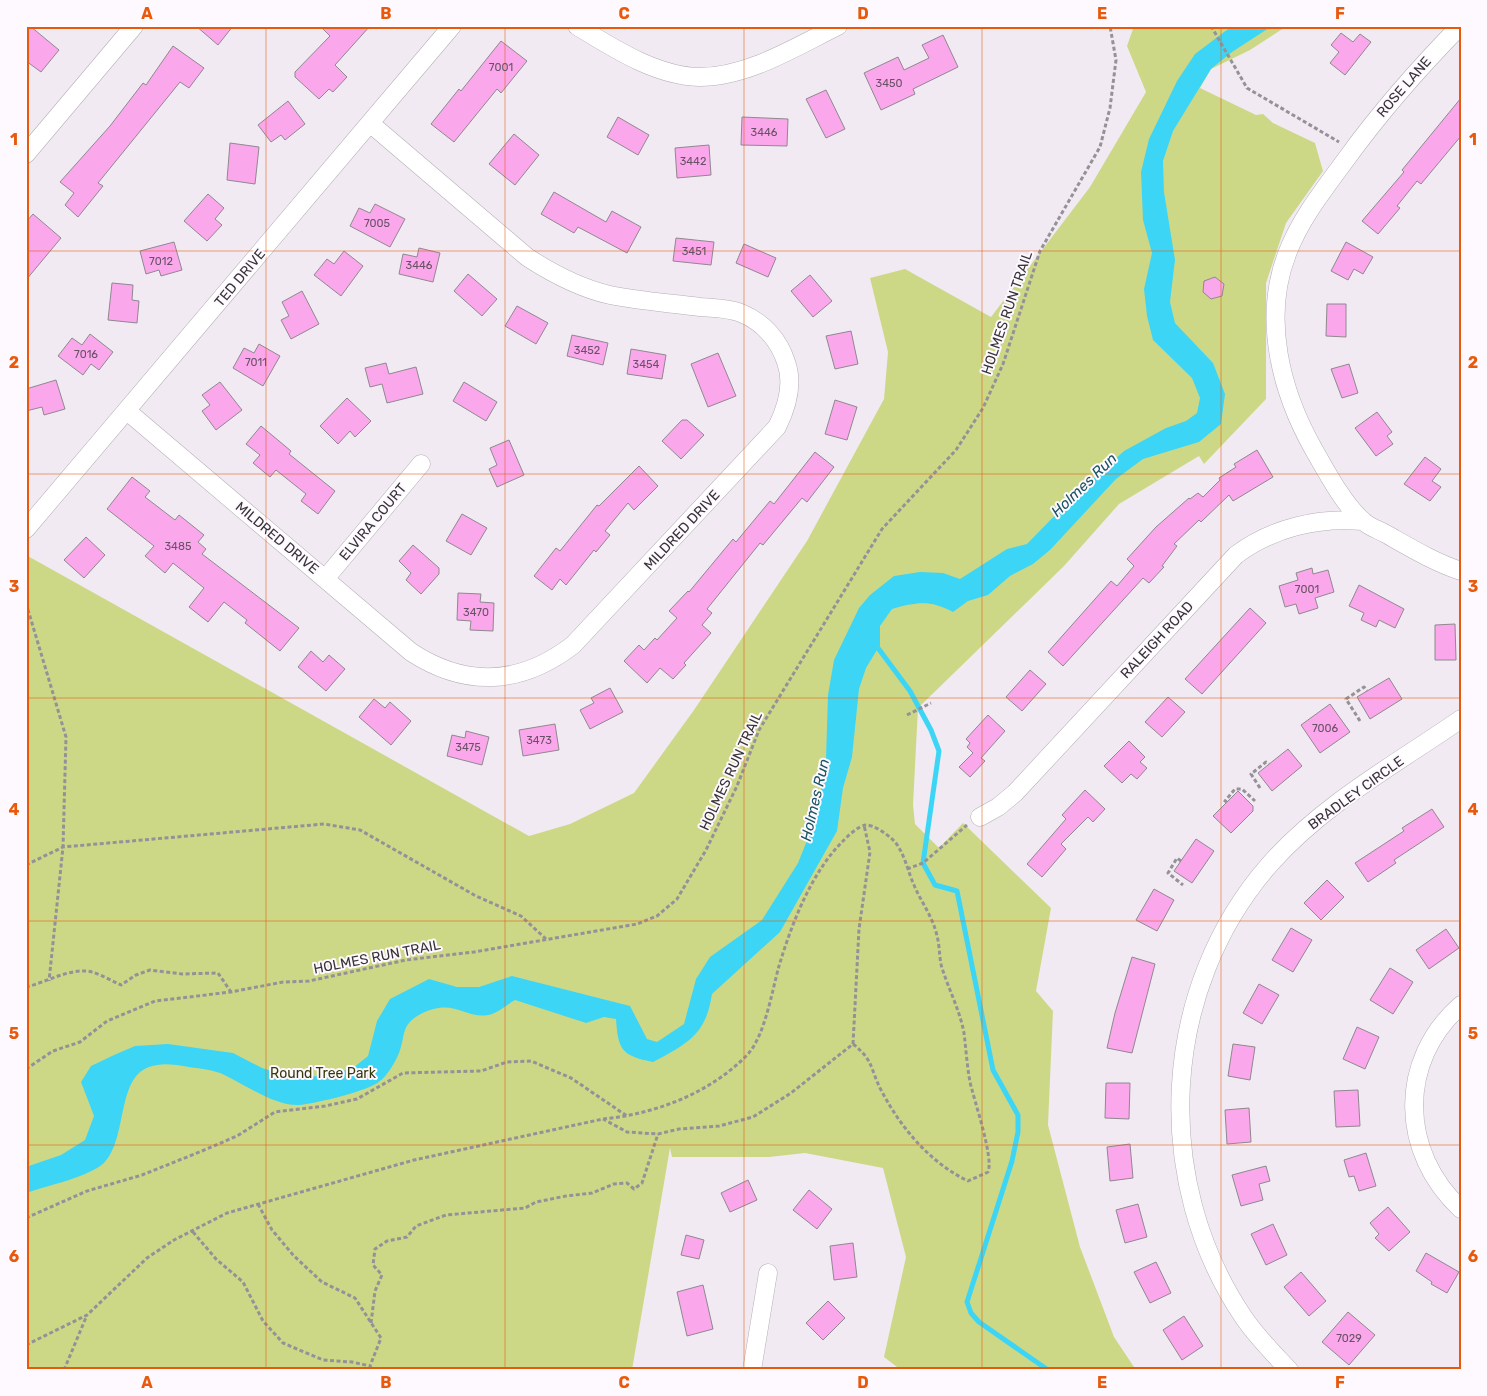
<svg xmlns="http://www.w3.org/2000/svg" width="1487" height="1396" viewBox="0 0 1487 1396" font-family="Rubik,sans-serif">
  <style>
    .green { fill: #cdd887 }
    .water { fill: #3dd5f5 }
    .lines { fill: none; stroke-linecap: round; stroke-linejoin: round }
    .stream { stroke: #3dd5f5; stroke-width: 5 }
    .building { fill: #faa7eb; stroke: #90888f }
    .street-casing { stroke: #b5aeb6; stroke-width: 19 }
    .path { stroke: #969197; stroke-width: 3; stroke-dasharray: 4 2.5; stroke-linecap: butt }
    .street { stroke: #fff; stroke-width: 18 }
    .grid { fill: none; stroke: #e8590c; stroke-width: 1; stroke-opacity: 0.55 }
    .labels { text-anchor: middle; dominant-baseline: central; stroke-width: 4; stroke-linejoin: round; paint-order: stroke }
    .number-label { font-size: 11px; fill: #685165 }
    .street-label { font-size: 14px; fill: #373438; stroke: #fef8ff }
    .park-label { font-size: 14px; fill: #353a0d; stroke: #fef8ff }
    .water-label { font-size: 15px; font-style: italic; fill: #185562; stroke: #fef8ff }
    .neatline { fill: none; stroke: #e8590c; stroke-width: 2 }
    .grid-label { font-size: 16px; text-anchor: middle; font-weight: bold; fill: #e8590c }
  </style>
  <rect width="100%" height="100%" fill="#f1eaf2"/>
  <!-- green -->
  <path class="green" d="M1134,26H1287L1250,50L1211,69L1200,88L1256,115L1263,114L1273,123L1315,143L1323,171L1286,223L1266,283V399L1204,464L1199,456L1119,504L1064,566L918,708L913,805L915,824L939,848L963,823L1051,908L1036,991L1053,1011L1048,1125L1080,1247L1114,1337L1136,1370H901L884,1357L906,1257L883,1168L805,1153L769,1157H672L670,1148L632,1370H26V555L529,836L570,824L634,793L694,710L807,541L884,399L888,352L870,278L905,269L991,317L1090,187L1146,92L1127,46Z"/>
  <!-- water -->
  <path class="water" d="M1232,26H1272L1232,52L1211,69L1173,131L1163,161L1164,192L1175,260L1170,302L1175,323L1213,363L1225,394L1221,424L1199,442L1143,459L1116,479L1050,550L1033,564L1010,576L988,595L968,601L953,612C930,600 917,602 892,609L880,626V645L866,668L859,689L852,757L843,788L837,831L780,932L712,994C706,1035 687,1044 653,1062C622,1056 618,1050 616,1019L604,1017L586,1023L515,1000C508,1004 500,1011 492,1014C466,1022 454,995 419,1015C400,1026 406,1036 399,1053C396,1061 387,1076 380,1081C369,1091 317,1103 300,1105C275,1107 243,1083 220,1073C209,1069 194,1068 183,1066C170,1064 161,1063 149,1067C116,1079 128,1138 104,1163C89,1177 46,1186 26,1193V1167L61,1155L85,1140L94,1116L81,1082L91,1066L114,1055L135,1046L168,1044L233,1053L262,1068L294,1078L329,1075L353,1068L368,1056L377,1021L390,999L429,979L457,987H479L512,976L630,1006L647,1039L657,1042L684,1024L696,979L710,957L762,920L798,863L816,818L826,759L828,695L834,660L859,608L870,595L894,576L920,572L943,573L960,579L1007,549L1027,544L1066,504L1124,451L1166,428L1186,421L1197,413L1200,398L1192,378L1153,340L1147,316L1144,289L1152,253L1143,220L1141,172L1149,139L1177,81L1195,54Z"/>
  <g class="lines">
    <!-- stream -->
    <path class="stream" d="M875,644L910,691L931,730L939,751L923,863L935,885L957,891L993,1070L1018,1115V1132L1012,1161L967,1302L971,1313L979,1322L1048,1370"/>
  </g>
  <!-- building -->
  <path class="building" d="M26,26H30L59,50L41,72L26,61Z
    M196,26H233L218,45Z
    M320,26H370L335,65L347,77L333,92L329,89L319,99L295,77V72L330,36Z
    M1341,33L1353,42L1360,34L1371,42L1345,75L1330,63L1339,52L1331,45Z
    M943,35L958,67L913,89L915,94L881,110L864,73L898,57L904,70L929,58L922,45Z
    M501,41L527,61L501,93L497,89L454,142L431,124L459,89L461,91Z
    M173,46L204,68L189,88L180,82L98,183L103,186L78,217L65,205L74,193L60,182L110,126L143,83L146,85Z
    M826,90L845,129L826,138L806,99Z
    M1461,98V136L1421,184L1417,181L1397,206L1400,208L1378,234L1362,221L1404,172L1402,170Z
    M288,101L305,124L285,140L281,135L271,142L258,125Z
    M618,117L649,135L638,155L607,137Z
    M742,117L788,119L787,146L741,145Z
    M514,134L539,155L515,185L489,164Z
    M230,143L259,147L255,184L227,180Z
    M709,145L711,175L677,178L675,148Z
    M554,192L606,222L612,211L641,227L627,253L578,227L574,233L541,214Z
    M208,194L224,208L215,219L222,225L207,241L184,221Z
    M375,204L405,219L390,247L350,226L359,208L370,213Z
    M33,214L61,238L26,280V222Z
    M676,238L714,242L711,265L673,261Z
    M174,242L182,270L161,276L159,270L146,274L140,251Z
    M1346,242L1373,257L1363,274L1354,269L1348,280L1331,271Z
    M744,244L776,258L768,277L736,263Z
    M419,248L440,253L433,282L399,274L403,254L417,257Z
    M344,251L363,266L341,296L314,275L327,259L334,264Z
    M468,274L497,299L482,316L454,291Z
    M810,275L832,301L813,317L791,291Z
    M1215,277L1224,284L1222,296L1211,299L1203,292L1204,281Z
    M112,283L133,285L132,300L139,301L137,323L108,320Z
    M302,291L319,324L291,339L281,320L289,316L282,302Z
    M1327,304H1346V337L1326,336Z
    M517,306L548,323L536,344L505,326Z
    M851,331L858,364L835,369L826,336Z
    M90,334L113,352L99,370L91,364L83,375L58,356L72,338L82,345Z
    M572,335L608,343L603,365L567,356Z
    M259,344L280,356L263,386L233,368L244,348L254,353Z
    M631,349L666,355L662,379L627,374Z
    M718,353L736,396L708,407L691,364Z
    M386,363L389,374L416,367L423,394L387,403L382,384L370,387L365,368Z
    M1349,364L1358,393L1342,398L1331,369Z
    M56,380L65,409L44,415L42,407L26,411V389Z
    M220,382L242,410L216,430L202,411L210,405L202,395Z
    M464,382L497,402L486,421L453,401Z
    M347,398L371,421L355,437L350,431L338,444L320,426Z
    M835,400L857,407L847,440L825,434Z
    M1377,412L1392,432L1387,436L1393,444L1376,456L1355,428Z
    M682,420H687L704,435L681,459L662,441Z
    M261,426L291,451L289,454L335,491L318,514L301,501L306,494L276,470L270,477L253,463L260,455L246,444Z
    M509,440L524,475L497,487L489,469L497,465L490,448Z
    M1257,450L1273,477L1233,501L1229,495L1201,522L1199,520L1174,544L1177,546L1162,566L1164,567L1149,583L1143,578L1063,666L1048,652L1111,581L1117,586L1134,566L1127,559L1156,527L1189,498L1190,499L1198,493L1203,497L1220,480L1219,478L1236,467L1234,464Z
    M815,452L834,467L807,502L802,498L763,545L760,543L707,609L712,613L702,625L711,633L684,663L686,665L673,679L660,668L647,683L624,661L639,645L644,650L655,638L657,640L677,618L669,611L688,591L689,592L733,539L736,542L770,501L774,504Z
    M1425,457L1441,469L1432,481L1441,487L1430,501L1404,484Z
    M639,466L658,486L634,510L628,503L605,531L610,535L596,552L594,550L566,585L560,579L552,590L534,576L556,548L560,551L597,505L599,506Z
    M132,477L150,491L145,497L175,520L179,515L204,535L198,542L206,549L202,554L299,628L280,651L245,623L247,620L224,602L208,622L189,607L204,588L173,563L165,573L145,556L154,546L107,509Z
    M462,514L487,528L471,555L446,541Z
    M86,537L105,555L84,578L64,560Z
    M413,545L439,568V574L421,594L406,580L411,573L399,561Z
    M1312,568L1313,574L1328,570L1334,592L1315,598L1318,608L1299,614L1296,604L1285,607L1279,586L1298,580L1296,573Z
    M1359,585L1404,609L1395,628L1379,620L1376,627L1361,620L1364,613L1349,606Z
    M458,593L481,594L480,602L494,603L493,631L470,630L471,621L457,620Z
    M1250,608L1266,623L1202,694L1185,679Z
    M1455,624L1456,660H1435V625Z
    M311,651L323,662L329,655L345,669L326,691L298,667Z
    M1030,670L1046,684L1022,711L1006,697Z
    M1389,678L1402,699L1370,719L1357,697Z
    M610,688L623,712L590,729L580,710L594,703L591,698Z
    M1168,697L1185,712L1162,737L1145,722Z
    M374,699L385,708L390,702L411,721L391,745L359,717Z
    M1330,704L1350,732L1320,753L1301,725Z
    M988,715L1005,731L981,758L985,761L970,777L959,767L973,753L967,747L970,743L966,739Z
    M555,724L559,750L523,756L519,730Z
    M466,731L489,737L482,765L447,756L452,735L465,738Z
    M1129,741L1145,757L1140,762L1147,768L1137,779L1131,774L1122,783L1104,766Z
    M1288,749L1302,766L1272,791L1258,773Z
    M1085,790L1105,809L1093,822L1088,817L1061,844L1066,849L1042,877L1027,864L1066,819L1062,815Z
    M1238,791L1253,806V811L1231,833L1213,816Z
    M1432,809L1444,827L1394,860L1396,863L1368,882L1355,863L1404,831L1402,828Z
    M1196,839L1214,851L1192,883L1174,871Z
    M1327,880L1344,897L1321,920L1304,903Z
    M1154,889L1174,900L1157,931L1136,920Z
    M1291,928L1312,940L1293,972L1272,960Z
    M1446,929L1459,948L1429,969L1416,950Z
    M1132,957L1155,964L1132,1053L1107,1048L1115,1013Z
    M1390,968L1413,982L1393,1014L1370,1000Z
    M1259,984L1279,995L1262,1024L1243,1013Z
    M1357,1027L1379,1037L1365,1069L1343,1059Z
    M1233,1044L1255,1047L1250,1080L1228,1076Z
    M1106,1083H1130L1129,1119L1105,1118Z
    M1358,1090L1360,1126L1336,1127L1334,1091Z
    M1249,1108L1251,1142L1227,1144L1225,1110Z
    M1130,1144L1133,1178L1110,1181L1107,1147Z
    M1366,1153L1376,1186L1359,1191L1354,1176L1349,1177L1344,1160Z
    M1266,1166L1270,1181L1259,1184L1263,1200L1241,1206L1232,1175Z
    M748,1180L757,1200L730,1212L721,1193Z
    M809,1190L832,1209L817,1229L793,1210Z
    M1138,1204L1147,1237L1125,1243L1116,1210Z
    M1388,1207L1410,1232L1389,1251L1375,1238L1379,1234L1370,1223Z
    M1273,1224L1287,1255L1266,1265L1251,1234Z
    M686,1235L704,1240L699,1259L681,1255Z
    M853,1243L857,1277L834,1280L830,1246Z
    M1426,1253L1459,1272L1447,1293L1431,1284L1432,1282L1416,1271Z
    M1156,1262L1171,1293L1150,1303L1134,1272Z
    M1301,1272L1326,1301L1309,1316L1284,1287Z
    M703,1285L713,1329L687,1336L677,1292Z
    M828,1301L845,1318L823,1340L806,1323Z
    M1348,1312L1375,1335L1349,1365L1322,1342Z
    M1184,1316L1203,1346L1182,1360L1163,1330Z"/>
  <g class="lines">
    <defs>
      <path id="street" d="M577,26C613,48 656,76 699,77C748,77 795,47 838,26
        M1460,26C1419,68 1381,111 1347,158C1325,188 1300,219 1287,254C1262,319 1281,392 1314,450C1326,471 1344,505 1363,521C1369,527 1379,530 1386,534C1411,548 1434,562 1461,571
        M26,154L134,26
        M127,411L411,652C466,688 521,685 573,645L777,427C787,407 794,384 786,362C779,340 763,322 741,313C729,308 714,308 700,307C670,303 639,301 610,295C579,288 553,274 527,257L371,124
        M26,529L452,26
        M325,579L421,464
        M980,817L998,807L1015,793L1236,555C1272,528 1318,517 1363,521
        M1461,1005C1397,1061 1400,1153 1461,1209
        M752,1370L768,1273
        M1289,1370C1273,1353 1257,1337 1244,1318C1151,1181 1160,989 1270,864C1323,804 1396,764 1461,719"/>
    </defs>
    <!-- street casing -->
    <use href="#street" class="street-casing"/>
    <!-- path -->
    <path class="path" d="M1211,26L1247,88L1339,142
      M26,603L66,737L63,847L49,981
      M907,715L931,703
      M1360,721L1346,699L1364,687L1367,691
      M1260,788L1251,774L1266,762L1269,764
      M1227,802L1225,801L1235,789H1242L1255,801
      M1181,861L1177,858L1168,873L1183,885
      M26,865L63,847L324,824L360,830L476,896L521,916L546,939
      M907,869L923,863L967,825
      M26,987C47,982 71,967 92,972C102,975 112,981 121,985L136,975L150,970L182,974L218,973L231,992
      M853,1044L859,929L870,852L864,825
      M26,1069L53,1051L80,1042L107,1021L155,1001L231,992L283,982L309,981L406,960L474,952L637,924L657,916L677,899L706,850L737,786L759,730L882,529L956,450L983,408L1003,364L1040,251L1100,147L1110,108L1116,60L1110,26
      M258,1204L272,1230L294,1256L322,1282L355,1298L381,1338L370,1366
      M26,1218L87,1191L142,1175L202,1151L237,1136L275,1112L325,1106L357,1099L403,1073L481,1071L507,1062L531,1061L571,1078L627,1116
      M193,1232L216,1259L243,1282L263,1321L283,1343L323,1360L352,1362L370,1366L372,1370
      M371,1323L375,1291L382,1275L373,1265L375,1249L387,1241L407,1237L416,1226L446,1215L525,1208L536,1202L566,1196L592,1193L614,1184L627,1183L634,1189L642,1183L658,1134
      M26,1345L87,1315L147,1258L174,1240L227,1213L414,1160L603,1119C655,1114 711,1093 748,1054C765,1035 772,991 779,966C792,923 811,873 843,841C849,835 858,826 866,825C874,825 885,833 891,838C904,849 907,870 914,885C921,902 933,917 937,936C940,947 939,958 942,968C949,990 960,1011 964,1033C966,1049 967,1066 970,1082C974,1100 994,1158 988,1172L968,1181C929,1162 900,1127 880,1088C870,1067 873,1060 853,1044L791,1093L753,1117L719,1126L679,1129L658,1134L627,1132L603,1119
      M64,1370L87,1315"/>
    <!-- street -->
    <use href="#street" class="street"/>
  </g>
  <!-- grid -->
  <path class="grid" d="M266,26V1370M505,26V1370M744,26V1370M982,26V1370M1221,26V1370M26,251H1461M26,474H1461M26,698H1461M26,921H1461M26,1145H1461"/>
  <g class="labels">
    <!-- number labels -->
    <g class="number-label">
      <text x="501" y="67">7001</text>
      <text x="889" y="83">3450</text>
      <text x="764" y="132">3446</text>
      <text x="693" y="161">3442</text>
      <text x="377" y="223">7005</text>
      <text x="694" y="251">3451</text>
      <text x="161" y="261">7012</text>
      <text x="419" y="265">3446</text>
      <text x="587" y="350">3452</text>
      <text x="86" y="354">7016</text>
      <text x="256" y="362">7011</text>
      <text x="646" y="364">3454</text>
      <text x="178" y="546">3485</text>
      <text x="1307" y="589">7001</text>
      <text x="476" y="612">3470</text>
      <text x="1325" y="728">7006</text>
      <text x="539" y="740">3473</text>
      <text x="468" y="747">3475</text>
      <text x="1349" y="1338">7029</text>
    </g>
    <!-- street labels -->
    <g class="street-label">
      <text transform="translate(1404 87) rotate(-49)">ROSE LANE</text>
      <text transform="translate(240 278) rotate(-50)">TED DRIVE</text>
      <text transform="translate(1007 313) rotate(-71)">HOLMES RUN TRAIL</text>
      <text transform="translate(373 522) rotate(-50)">ELVIRA COURT</text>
      <text transform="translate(682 530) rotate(-47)">MILDRED DRIVE</text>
      <text transform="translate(277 538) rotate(40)">MILDRED DRIVE</text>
      <text transform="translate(1157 640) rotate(-47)">RALEIGH ROAD</text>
      <text transform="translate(731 771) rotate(-65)">HOLMES RUN TRAIL</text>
      <text transform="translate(1356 793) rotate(-36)">BRADLEY CIRCLE</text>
      <text transform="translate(377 957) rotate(-11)">HOLMES RUN TRAIL</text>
    </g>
    <!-- park labels -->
    <g class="park-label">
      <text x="323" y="1073">Round Tree Park</text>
    </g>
    <!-- water labels -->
    <g class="water-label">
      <text transform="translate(1084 485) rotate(-44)">Holmes Run</text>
      <text transform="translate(815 800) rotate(-77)">Holmes Run</text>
    </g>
  </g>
  <!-- border -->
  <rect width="1487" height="1396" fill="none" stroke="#fef8ff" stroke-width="55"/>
  <rect x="28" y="28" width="1432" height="1340" class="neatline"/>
  <g class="grid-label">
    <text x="147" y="19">A</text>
    <text x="386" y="19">B</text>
    <text x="624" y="19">C</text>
    <text x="863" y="19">D</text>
    <text x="1102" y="19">E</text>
    <text x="1340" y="19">F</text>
    <text x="14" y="145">1</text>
    <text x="1473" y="145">1</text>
    <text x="14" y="368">2</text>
    <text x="1473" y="368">2</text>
    <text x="14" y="592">3</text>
    <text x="1473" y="592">3</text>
    <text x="14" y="815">4</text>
    <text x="1473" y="815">4</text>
    <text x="14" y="1039">5</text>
    <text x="1473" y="1039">5</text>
    <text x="14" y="1262">6</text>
    <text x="1473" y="1262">6</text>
    <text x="147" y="1388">A</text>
    <text x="386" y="1388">B</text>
    <text x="624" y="1388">C</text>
    <text x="863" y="1388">D</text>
    <text x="1102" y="1388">E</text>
    <text x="1340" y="1388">F</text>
  </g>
</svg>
